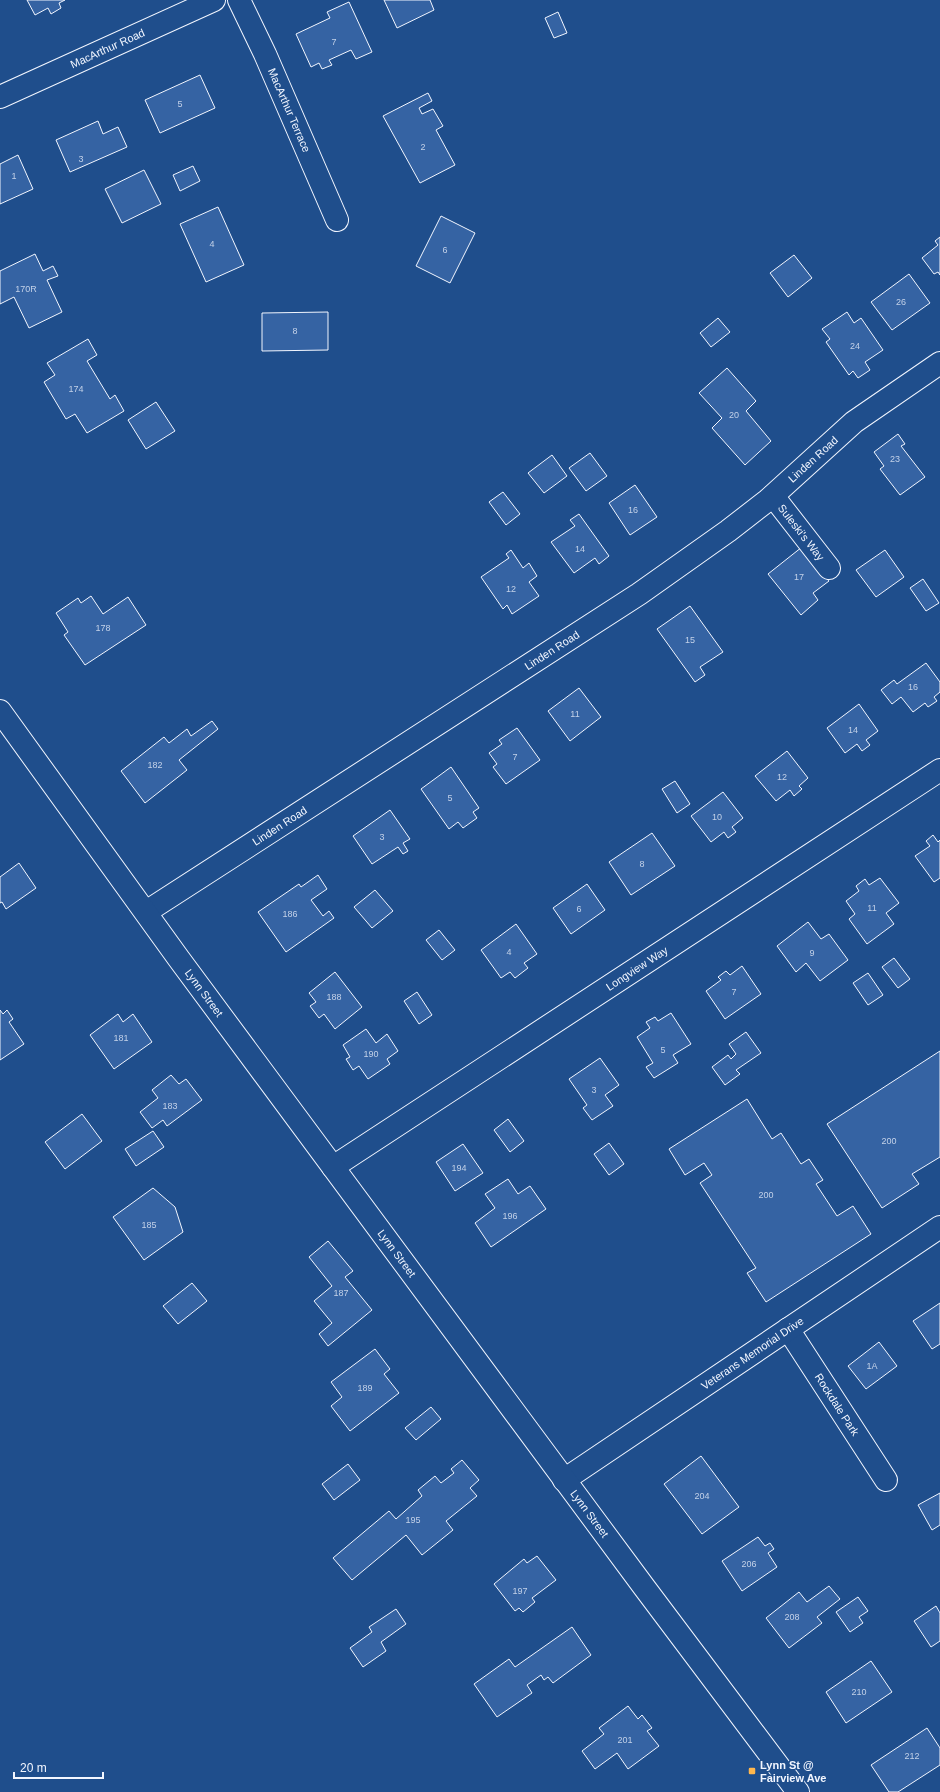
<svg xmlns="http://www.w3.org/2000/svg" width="940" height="1792" viewBox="0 0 940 1792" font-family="Arial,sans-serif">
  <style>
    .building { fill: #3563a3; stroke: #f2f6ff }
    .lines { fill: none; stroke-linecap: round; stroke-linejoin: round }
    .minor-casing { stroke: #f2f6ff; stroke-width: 24 }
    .secondary-casing { stroke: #f2f6ff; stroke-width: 24 }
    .minor { stroke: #1f4e8c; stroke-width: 22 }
    .secondary { stroke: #1f4e8c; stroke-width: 22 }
    .poi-dot { fill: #ffb74d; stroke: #1f4e8c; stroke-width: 1.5 }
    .labels { text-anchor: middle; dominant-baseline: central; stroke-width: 3; stroke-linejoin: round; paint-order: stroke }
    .number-label { font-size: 9px; fill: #c3d1e8 }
    .street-label { font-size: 11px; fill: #f2f6ff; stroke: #1f4e8c }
    .poi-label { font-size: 11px; font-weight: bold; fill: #f2f6ff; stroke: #1f4e8c; text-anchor: start }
  </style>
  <rect width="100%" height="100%" fill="#1f4e8c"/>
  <!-- building -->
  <path class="building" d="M27,0H65L59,3L61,8L51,14L48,8L35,15Z
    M384,0H430L434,10L397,28Z
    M349,2L372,52L356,59L351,50L329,60L332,65L322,69L319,63L311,67L296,34L330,18L327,12Z
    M558,12L567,33L554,38L545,18Z
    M200,75L215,108L160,133L145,100Z
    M428,93L432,101L419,108L422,114L433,109L443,126L436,130L455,165L420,183L383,116Z
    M98,121L103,134L118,127L127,147L70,172L56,140Z
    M18,155L33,189L0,204V164Z
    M193,166L200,181L180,191L173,175Z
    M144,170L161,204L122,223L105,189Z
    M218,207L244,265L206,282L180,224Z
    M441,216L475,233L450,283L416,266Z
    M940,237V275L938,272L934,274L922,258L938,245L935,241Z
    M35,254L43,271L53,266L58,276L47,280L62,312L29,328L14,297L0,304V271Z
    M794,255L812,278L788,297L770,273Z
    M909,274L930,303L892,330L871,302Z
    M328,312V350L262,351V313Z
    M847,312L854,323L861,318L883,350L865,362L870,370L858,378L853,371L849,375L826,342L830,339L822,329Z
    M718,318L730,332L711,347L700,333Z
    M88,339L97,355L87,361L110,399L115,395L124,411L87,433L75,414L66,419L44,382L55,375L47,363Z
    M727,368L756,401L746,411L771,441L745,465L712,428L722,418L699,393Z
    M156,402L175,431L146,449L128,420Z
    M898,434L905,444L901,446L925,477L900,495L880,469L884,466L874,452Z
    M590,453L607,476L586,491L569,468Z
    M552,455L567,476L544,493L528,473Z
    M635,485L657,517L630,535L609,503Z
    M503,492L520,514L506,525L489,502Z
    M579,514L609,556L599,564L595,558L574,573L551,542L575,526L570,520Z
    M802,547L829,581L813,593L818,600L801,615L768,574Z
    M511,550L523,568L529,563L537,576L529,582L539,596L512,614L507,605L503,609L481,577L509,558L506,554Z
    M885,550L904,577L876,597L856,570Z
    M923,579L939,603L926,611L910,588Z
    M91,596L103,614L128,597L146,625L85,665L64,635L68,632L56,613L78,598L81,603Z
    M690,606L723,652L700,667L705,675L695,682L657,629Z
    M926,663L940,682V692L934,697L937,701L928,707L925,703L913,712L901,697L892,704L881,690L894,680L897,684Z
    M579,688L601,717L570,741L548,711Z
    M859,704L878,731L866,740L870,745L862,751L857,744L845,753L827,728Z
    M212,721L218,729L179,760L187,770L145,803L121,771L164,737L169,743L187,729L191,736Z
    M517,728L540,760L506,784L493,767L497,764L489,753L502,744L499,740Z
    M787,751L808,778L799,786L802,789L794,796L790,790L776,801L755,776Z
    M451,767L479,808L473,812L477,818L463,828L458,822L449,829L421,789Z
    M675,781L690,804L677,813L662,789Z
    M723,792L743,818L732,827L736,832L728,838L724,832L711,842L691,816Z
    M390,810L410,839L403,843L408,851L403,854L398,847L372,864L353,836Z
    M652,833L675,866L631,895L609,862Z
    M933,835L938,842L940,840V878L934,882L915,856L930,846L926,841Z
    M19,863L36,888L6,909L2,902L0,903V877Z
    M318,875L327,889L311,900L323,916L329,911L334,918L286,952L258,912L299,884L301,887Z
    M880,878L899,903L886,913L894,924L867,944L849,919L855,914L846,901L859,891L856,886L865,879L869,885Z
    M587,884L605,910L571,934L553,908Z
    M375,890L393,911L372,928L354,907Z
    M808,922L821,939L829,934L848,960L820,981L806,963L796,972L777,946Z
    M516,924L537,954L524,963L528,968L515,978L510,972L501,978L481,950Z
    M439,930L455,950L442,960L426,940Z
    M894,958L910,979L898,988L882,967Z
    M742,966L761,994L725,1019L706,991L721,980L718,977L726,971L730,975Z
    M335,972L362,1007L335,1029L324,1014L319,1018L310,1006L316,1002L309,993Z
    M868,973L883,995L868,1005L853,983Z
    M417,992L432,1015L419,1024L404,1001Z
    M0,1010L3,1014L7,1010L13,1019L9,1022L24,1044L0,1060Z
    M671,1013L691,1044L673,1055L678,1063L654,1078L646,1067L653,1063L637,1037L650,1028L646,1022L655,1017L658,1021Z
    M118,1014L123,1022L133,1014L152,1042L114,1069L90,1035Z
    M366,1029L376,1043L387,1034L398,1051L387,1059L390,1064L368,1079L359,1066L353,1070L346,1059L350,1057L343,1045Z
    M746,1032L761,1053L736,1070L740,1074L725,1085L712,1067L728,1055L731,1059L736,1054L729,1044Z
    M940,1051V1157L912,1174L919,1184L882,1208L827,1124Z
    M600,1058L619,1085L605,1095L613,1106L592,1120L583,1108L587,1105L569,1079Z
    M171,1075L179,1084L186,1079L202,1100L167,1126L163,1120L152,1128L140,1112L158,1098L152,1090Z
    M747,1099L772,1139L781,1133L801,1164L809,1159L823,1180L816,1184L837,1216L853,1206L871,1234L766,1302L747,1273L756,1268L700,1183L712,1175L704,1163L685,1175L669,1149Z
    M82,1114L102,1141L65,1169L45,1142Z
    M508,1119L524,1141L510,1152L494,1130Z
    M153,1131L164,1147L136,1166L125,1149Z
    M609,1143L624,1164L609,1175L594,1154Z
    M463,1144L483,1173L455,1191L436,1162Z
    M508,1179L518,1194L530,1186L546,1209L491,1247L475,1223L495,1208L485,1194Z
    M153,1188L175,1207L183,1232L144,1260L113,1217Z
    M328,1241L353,1271L345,1277L372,1310L328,1346L319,1334L332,1323L314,1301L332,1286L309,1257Z
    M192,1283L207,1301L178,1324L163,1306Z
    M940,1303V1344L932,1349L913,1321Z
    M879,1342L897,1366L866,1389L848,1366Z
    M375,1349L390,1369L384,1374L399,1393L350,1431L331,1406L342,1397L331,1382Z
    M431,1407L441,1419L416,1440L405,1428Z
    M701,1456L739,1507L702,1534L664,1484Z
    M462,1460L479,1480L470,1488L477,1496L446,1521L453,1530L422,1555L406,1535L352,1580L333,1558L389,1511L396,1519L422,1496L418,1490L435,1476L441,1483L454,1473L451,1469Z
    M348,1464L360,1480L334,1500L322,1484Z
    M940,1493V1525L932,1530L918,1505Z
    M758,1537L765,1546L770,1543L774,1549L768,1553L777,1567L742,1591L722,1561Z
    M537,1556L556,1580L532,1598L535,1602L523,1612L519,1608L515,1611L494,1584L524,1559L527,1563Z
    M829,1586L840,1599L817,1617L822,1623L789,1648L766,1618L799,1592L807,1602Z
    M858,1597L868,1611L859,1617L863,1623L850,1632L836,1612Z
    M936,1606L940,1613V1641L931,1647L914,1621Z
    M396,1609L406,1624L381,1642L386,1651L363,1667L350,1648L372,1632L369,1627Z
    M572,1627L591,1655L553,1683L548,1677L544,1680L541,1675L527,1685L532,1693L497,1717L474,1684L509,1659L515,1667Z
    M871,1661L892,1692L846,1723L826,1692Z
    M628,1706L638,1719L642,1715L652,1728L647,1731L659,1746L628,1769L617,1753L595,1769L582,1751L604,1734L599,1728Z
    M927,1728L940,1748V1765L898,1792H889L871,1765Z"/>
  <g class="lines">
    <defs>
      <g id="minor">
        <path id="s1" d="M239,0L265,54L337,220"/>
        <path id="s2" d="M0,97L214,0"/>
        <path id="s3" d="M773,496L829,568"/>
        <path id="s4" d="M146,912L639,594L728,531L768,500L854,422L940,363"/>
        <path id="s5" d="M333,1167L940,770"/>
        <path id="s6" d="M788,1329L886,1480"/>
        <path id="s7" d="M564,1480L940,1227"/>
      </g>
      <g id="secondary">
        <path id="s8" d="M0,711L179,959L644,1587L798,1792"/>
      </g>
    </defs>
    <!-- minor casing -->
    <use href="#minor" class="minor-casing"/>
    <!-- secondary casing -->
    <use href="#secondary" class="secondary-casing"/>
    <!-- minor -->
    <use href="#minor" class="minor"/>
    <!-- secondary -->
    <use href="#secondary" class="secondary"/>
  </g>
  <!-- markers -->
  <rect class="poi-dot" x="748" y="1767" width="8" height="8" rx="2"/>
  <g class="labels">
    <!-- number labels -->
    <g class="number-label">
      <text x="334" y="42">7</text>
      <text x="180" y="104">5</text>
      <text x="423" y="147">2</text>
      <text x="81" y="159">3</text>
      <text x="14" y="176">1</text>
      <text x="212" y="244">4</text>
      <text x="445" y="250">6</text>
      <text x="26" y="289">170R</text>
      <text x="901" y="302">26</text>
      <text x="295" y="331">8</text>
      <text x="855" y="346">24</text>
      <text x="76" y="389">174</text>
      <text x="734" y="415">20</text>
      <text x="895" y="459">23</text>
      <text x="633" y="510">16</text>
      <text x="580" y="549">14</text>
      <text x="799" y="577">17</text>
      <text x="511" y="589">12</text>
      <text x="103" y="628">178</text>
      <text x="690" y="640">15</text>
      <text x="913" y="687">16</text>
      <text x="575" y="714">11</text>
      <text x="853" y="730">14</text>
      <text x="515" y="757">7</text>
      <text x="155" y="765">182</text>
      <text x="782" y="777">12</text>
      <text x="450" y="798">5</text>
      <text x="717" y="817">10</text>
      <text x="382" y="837">3</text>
      <text x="642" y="864">8</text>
      <text x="872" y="908">11</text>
      <text x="579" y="909">6</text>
      <text x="290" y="914">186</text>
      <text x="509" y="952">4</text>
      <text x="812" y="953">9</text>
      <text x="734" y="992">7</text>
      <text x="334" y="997">188</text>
      <text x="121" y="1038">181</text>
      <text x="663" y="1050">5</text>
      <text x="371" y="1054">190</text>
      <text x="594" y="1090">3</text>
      <text x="170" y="1106">183</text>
      <text x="889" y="1141">200</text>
      <text x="459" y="1168">194</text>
      <text x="766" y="1195">200</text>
      <text x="510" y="1216">196</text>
      <text x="149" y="1225">185</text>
      <text x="341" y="1293">187</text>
      <text x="872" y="1366">1A</text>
      <text x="365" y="1388">189</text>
      <text x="702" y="1496">204</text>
      <text x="413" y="1520">195</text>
      <text x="749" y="1564">206</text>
      <text x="520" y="1591">197</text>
      <text x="792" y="1617">208</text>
      <text x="859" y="1692">210</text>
      <text x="625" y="1740">201</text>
      <text x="912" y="1756">212</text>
    </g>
    <!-- street labels -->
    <g class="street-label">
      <text stroke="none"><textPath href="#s2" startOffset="118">MacArthur Road</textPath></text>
      <text stroke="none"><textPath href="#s1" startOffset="121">MacArthur Terrace</textPath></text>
      <text stroke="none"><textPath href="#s4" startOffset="807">Linden Road</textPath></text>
      <text stroke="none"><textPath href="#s3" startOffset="46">Suleski's Way</textPath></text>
      <text stroke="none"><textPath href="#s4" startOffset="483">Linden Road</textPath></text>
      <text stroke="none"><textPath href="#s4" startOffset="159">Linden Road</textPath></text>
      <text stroke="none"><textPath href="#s5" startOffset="363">Longview Way</textPath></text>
      <text stroke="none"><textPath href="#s8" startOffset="348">Lynn Street</textPath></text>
      <text stroke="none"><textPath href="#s8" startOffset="672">Lynn Street</textPath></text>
      <text stroke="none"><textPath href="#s7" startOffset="227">Veterans Memorial Drive</textPath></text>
      <text stroke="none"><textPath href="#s6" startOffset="90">Rockdale Park</textPath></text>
      <text stroke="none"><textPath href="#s8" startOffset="996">Lynn Street</textPath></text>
    </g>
    <!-- poi labels -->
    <g class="poi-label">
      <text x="760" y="1765">Lynn St @<tspan x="760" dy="13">Fairview Ave</tspan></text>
    </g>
  </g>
  <!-- scale -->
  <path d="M14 1772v6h89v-6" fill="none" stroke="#f2f6ff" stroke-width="2"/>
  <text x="20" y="1772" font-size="12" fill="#f2f6ff" stroke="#1f4e8c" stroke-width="3" paint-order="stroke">20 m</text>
</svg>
